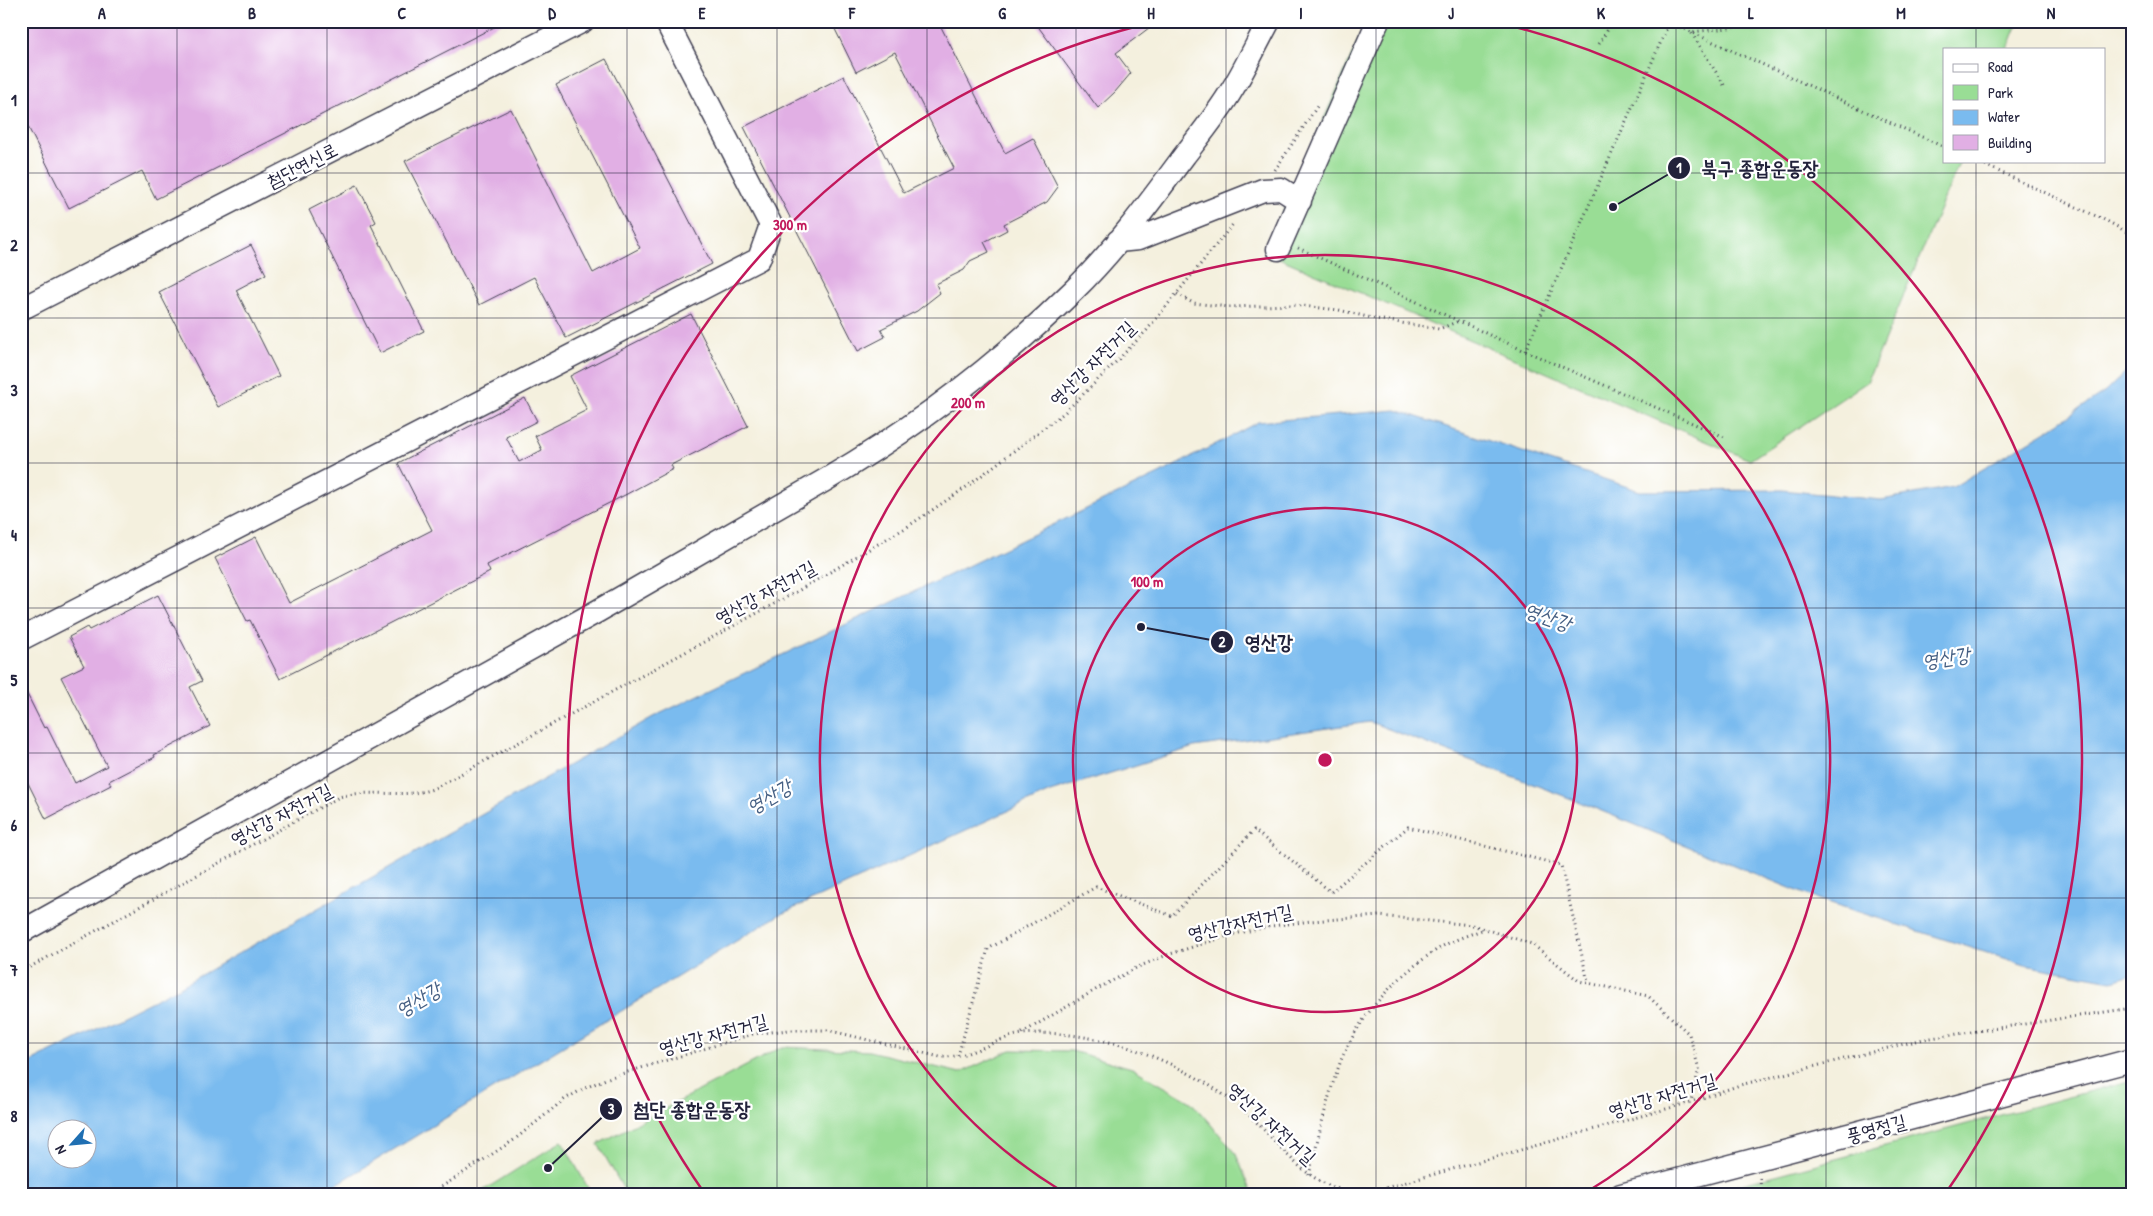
<svg xmlns="http://www.w3.org/2000/svg" width="2153" height="1216" viewBox="0 0 2153 1216" font-family="'Patrick Hand','Poor Story',sans-serif">
  <style>
    .green { fill: #99dd95; stroke: #5e8068 }
    .water { fill: #7abbef; stroke: #4e6e95; fill-rule: evenodd }
    .building { fill: #e1afe4 }
    .lines { fill: none; stroke-linecap: round; stroke-linejoin: round }
    .minor-casing { stroke: #424153; stroke-width: 25 }
    .path { stroke: #424153; stroke-width: 3; stroke-dasharray: 1 4; stroke-linecap: butt }
    .minor { stroke: #fff; stroke-width: 22 }
    .grid { fill: none; stroke: #22223b; stroke-width: 1; stroke-opacity: 0.55 }
    .ring { fill: none; stroke: #c2185b; stroke-width: 2.5 }
    .labels { text-anchor: middle; dominant-baseline: central; stroke-width: 4.5; stroke-linejoin: round; paint-order: stroke }
    .street-label { font-size: 19px; fill: #22223b; stroke: #fff }
    .water-label { font-size: 20px; font-style: italic; fill: #455f83; stroke: #fff }
    .centre { fill: #c2185b; stroke: #fff; stroke-width: 2.5 }
    .ring-label { font-size: 15px; text-anchor: middle; font-weight: bold; fill: #c2185b; stroke: #fff; stroke-width: 4.5; stroke-linejoin: round; paint-order: stroke }
    .leader { fill: none; stroke: #22223b; stroke-width: 2 }
    .callout-dot { fill: #22223b; stroke: #fff; stroke-width: 2 }
    .mark-label { font-size: 15px; text-anchor: middle; font-weight: bold; fill: #fff }
    .callout-label { font-size: 20px; text-anchor: middle; font-weight: bold; fill: #22223b; stroke: #fff; stroke-width: 4.5; stroke-linejoin: round; paint-order: stroke }
    .neatline { fill: none; stroke: #22223b; stroke-width: 2 }
    .grid-label { font-size: 16px; text-anchor: middle; font-weight: bold; fill: #22223b }
  </style>
  <rect width="100%" height="100%" fill="#fff"/>
  <filter id="ink" filterUnits="userSpaceOnUse"><feTurbulence type="fractalNoise" baseFrequency=".02" numOctaves="2"/><feDisplacementMap in="SourceGraphic" scale="10" xChannelSelector="R" yChannelSelector="G"/><feConvolveMatrix kernelMatrix="1 2 1 2 8 2 1 2 1" color-interpolation-filters="sRGB"/></filter>
  <filter id="wash" filterUnits="userSpaceOnUse"><feTurbulence type="fractalNoise" baseFrequency=".0096" numOctaves="4" result="noise"/><feDisplacementMap in="SourceGraphic" scale="20" xChannelSelector="R" yChannelSelector="G"/><feGaussianBlur stdDeviation="1.12" result="paint"/><feColorMatrix in="noise" values="0 0 0 0 0 0 0 0 0 0 0 0 0 0 0 0 0 1.4 0 .05"/><feComposite in="paint" operator="in"/></filter>
  <g filter="url(#wash)">
    <rect width="100%" height="100%" fill="#f4f0de"/>
    <!-- green -->
    <path class="green" d="M1367,21H2019L2008,49H1944V161H1960L1867,382L1750,460L1265,252Z
      M782,1047L869,1051L960,1073L1011,1050L1072,1051L1132,1068L1191,1102L1235,1152L1253,1195H627L598,1144Z
      M2132,1080V1195H1701Z
      M562,1141L592,1195H476Z"/>
    <!-- water -->
    <path class="water" d="M2132,366V975L2112,981L2025,965L1812,897L1577,801L1370,722L1194,747L1050,792L779,915L319,1195H21V1067L178,988L653,717L1159,474L1258,422L1396,410L1640,491L1782,490L1881,500L1953,487L2048,430L2105,392ZM58,1128H88V1158H58Z"/>
    <g id="blocks">
      <!-- building -->
      <path class="building" d="M21,21H506L156,199L142,171L69,208L21,113Z
        M831,21H938L1005,153L1033,138L1058,187L1047,202L1004,224L1007,230L984,242L989,252L970,261L964,270L936,284L940,293L917,311L881,329L885,337L858,351L744,127L844,76L904,193L954,168L895,52L856,72Z
        M1034,21H1158L1116,53L1131,73L1115,92L1098,108Z
        M606,59L712,264L566,338L534,277L479,305L405,161L511,109L593,273L640,248L556,85Z
        M357,185L376,222L371,225L424,331L380,353L309,210Z
        M251,245L266,274L236,290L279,376L218,407L159,292Z
        M691,314L748,426L671,465L673,469L625,495L487,565L490,572L280,679L250,620L247,621L215,558L256,537L289,603L432,530L398,463L525,398L537,421L506,437L519,462L542,450L535,436L587,410L570,376Z
        M158,595L202,681L190,687L210,726L154,755L155,757L109,781L111,785L46,819L21,769V682L44,728L47,727L75,783L107,766L61,677L84,666L69,637L87,627L89,630Z"/>
    </g>
  </g>
  <g filter="url(#ink)">
    <use href="#blocks" fill-opacity="0" stroke="#424153" stroke-width="1"/>
    <g class="lines">
      <defs>
        <path id="minor" d="M1118,241L1138,239L1263,190L1281,189L1300,201
          M1278,249L1378,21
          M21,309L583,21
          M21,639L759,259L771,225L666,21
          M21,932L598,611L827,479C916,427 1000,363 1074,290C1115,250 1150,202 1184,156C1201,134 1219,112 1233,88C1246,67 1257,43 1269,21
          M1621,1195L2132,1060"/>
      </defs>
      <!-- minor casing -->
      <use href="#minor" class="minor-casing"/>
      <!-- path -->
      <path class="path" d="M1667,21L1944,147
        M1599,44L1613,21
        M1724,85L1691,32L1728,28L1742,25
        M1976,161L2107,221L2132,235
        M1275,170L1318,105
        M1298,248L1525,351L1727,438
        M1177,294L1193,303L1229,307L1293,305L1339,310L1376,319L1439,329L1459,321
        M1525,351L1670,21
        M21,972L339,797C370,788 403,799 433,789L796,592L907,527L965,488L1065,412L1111,367L1147,330L1234,223
        M1022,1033L1097,989L1138,967L1167,955L1234,934L1272,926L1311,921L1379,916L1472,925L1532,944L1579,981L1648,996L1689,1034L1699,1069L1691,1101
        M958,1056L988,949L1096,887L1172,916L1254,830L1331,892L1408,827L1561,865L1588,982
        M1309,1175C1319,1136 1327,1096 1342,1058C1361,1013 1401,971 1443,946C1456,939 1471,934 1485,929
        M1760,1178L1761,1195
        M429,1195L514,1140L565,1099L585,1088L608,1078L753,1034L789,1030H827L940,1057C966,1058 985,1045 1009,1037C1038,1027 1104,1038 1133,1049C1171,1062 1211,1083 1242,1109C1286,1146 1306,1195 1371,1192L1691,1102L1740,1085L1924,1039L2132,1008"/>
      <!-- minor -->
      <use href="#minor" class="minor"/>
    </g>
  </g>
  <!-- grid -->
  <path class="grid" d="M177,21V1195M327,21V1195M477,21V1195M627,21V1195M777,21V1195M927,21V1195M1076,21V1195M1226,21V1195M1376,21V1195M1526,21V1195M1676,21V1195M1826,21V1195M1976,21V49M1976,161V1195M21,173H2132M21,318H2132M21,463H2132M21,608H2132M21,753H2132M21,898H2132M21,1043H2132"/>
  <!-- distance rings -->
  <g class="ring">
    <circle cx="1325" cy="760" r="252"/>
    <path d="M1065 1193A505 505 0 1 1 1585 1193"/>
    <path d="M705 1194A757 757 0 0 1 1155 22M1495 22A757 757 0 0 1 1945 1194"/>
  </g>
  <g class="labels">
    <!-- street labels -->
    <g class="street-label">
      <text transform="translate(302 165) rotate(-27)">첨단연신로</text>
      <text transform="translate(1092 363) rotate(-45)">영산강 자전거길</text>
      <text transform="translate(765 592) rotate(-29)">영산강 자전거길</text>
      <text transform="translate(281 814) rotate(-28)">영산강 자전거길</text>
      <text transform="translate(1240 922) rotate(-13)">영산강자전거길</text>
      <text transform="translate(713 1034) rotate(-15)">영산강 자전거길</text>
      <text transform="translate(1662 1095) rotate(-17)">영산강 자전거길</text>
      <text transform="translate(1272 1123) rotate(42)">영산강 자전거길</text>
      <text transform="translate(1876 1128) rotate(-15)">풍영정길</text>
    </g>
    <!-- water labels -->
    <g class="water-label">
      <text transform="translate(1548 616) rotate(19)">영산강</text>
      <text transform="translate(1946 657) rotate(-9)">영산강</text>
      <text transform="translate(769 796) rotate(-30)">영산강</text>
      <text transform="translate(418 999) rotate(-30)">영산강</text>
    </g>
  </g>
  <circle cx="1325" cy="760" r="8" class="centre"/>
  <g class="ring-label">
    <text x="790" y="230">300 m</text>
    <text x="968" y="408">200 m</text>
    <text x="1147" y="587">100 m</text>
  </g>
  <!-- callouts -->
  <path class="leader" d="M1613 207L1679 168M1141 627L1222 642M548 1168L611 1109"/>
  <g class="callout-dot">
    <circle cx="1613" cy="207" r="5"/>
    <circle cx="1141" cy="627" r="5"/>
    <circle cx="548" cy="1168" r="5"/>
    <circle cx="1679" cy="168" r="12"/>
    <circle cx="1222" cy="642" r="12"/>
    <circle cx="611" cy="1109" r="12"/>
  </g>
  <g class="mark-label">
    <text x="1679" y="173">1</text>
    <text x="1222" y="647">2</text>
    <text x="611" y="1114">3</text>
  </g>
  <g class="callout-label">
    <text x="1760" y="175">북구 종합운동장</text>
    <text x="1269" y="649">영산강</text>
    <text x="692" y="1116">첨단 종합운동장</text>
  </g>
  <!-- margin -->
  <rect width="2153" height="1216" fill="none" stroke="#fff" stroke-width="55"/>
  <!-- legend -->
  <rect x="1943" y="48" width="162" height="115" fill="#ffffff" stroke="#a7a7b1"/>
  <rect x="1953" y="64" width="25" height="8" fill="#ffffff" stroke="#a7a7b1"/>
  <text x="1988" y="72" font-size="15" fill="#22223b">Road</text>
  <rect x="1953" y="85" width="25" height="15" fill="#99dd95" stroke="#a7a7b1"/>
  <text x="1988" y="98" font-size="15" fill="#22223b">Park</text>
  <rect x="1953" y="110" width="25" height="15" fill="#7abbef" stroke="#a7a7b1"/>
  <text x="1988" y="122" font-size="15" fill="#22223b">Water</text>
  <rect x="1953" y="135" width="25" height="15" fill="#e1afe4" stroke="#a7a7b1"/>
  <text x="1988" y="148" font-size="15" fill="#22223b">Building</text>
  <!-- north arrow -->
  <g transform="translate(72 1144) rotate(243)"><circle r="24" fill="#ffffff" stroke="#a7a7b1"/>
  <path d="M0-4L9 19L0 12L-9 19Z" fill="#1f6fb2"/>
  <text y="-8" font-size="14" font-weight="bold" text-anchor="middle" fill="#22223b">N</text>
  </g>
  <rect x="28" y="28" width="2098" height="1160" class="neatline"/>
  <g class="grid-label">
    <text x="102" y="19">A</text>
    <text x="252" y="19">B</text>
    <text x="402" y="19">C</text>
    <text x="552" y="19">D</text>
    <text x="702" y="19">E</text>
    <text x="852" y="19">F</text>
    <text x="1002" y="19">G</text>
    <text x="1151" y="19">H</text>
    <text x="1301" y="19">I</text>
    <text x="1451" y="19">J</text>
    <text x="1601" y="19">K</text>
    <text x="1751" y="19">L</text>
    <text x="1901" y="19">M</text>
    <text x="2051" y="19">N</text>
    <text x="14" y="106">1</text>
    <text x="14" y="251">2</text>
    <text x="14" y="396">3</text>
    <text x="14" y="541">4</text>
    <text x="14" y="686">5</text>
    <text x="14" y="831">6</text>
    <text x="14" y="976">7</text>
    <text x="14" y="1122">8</text>
  </g>
</svg>
